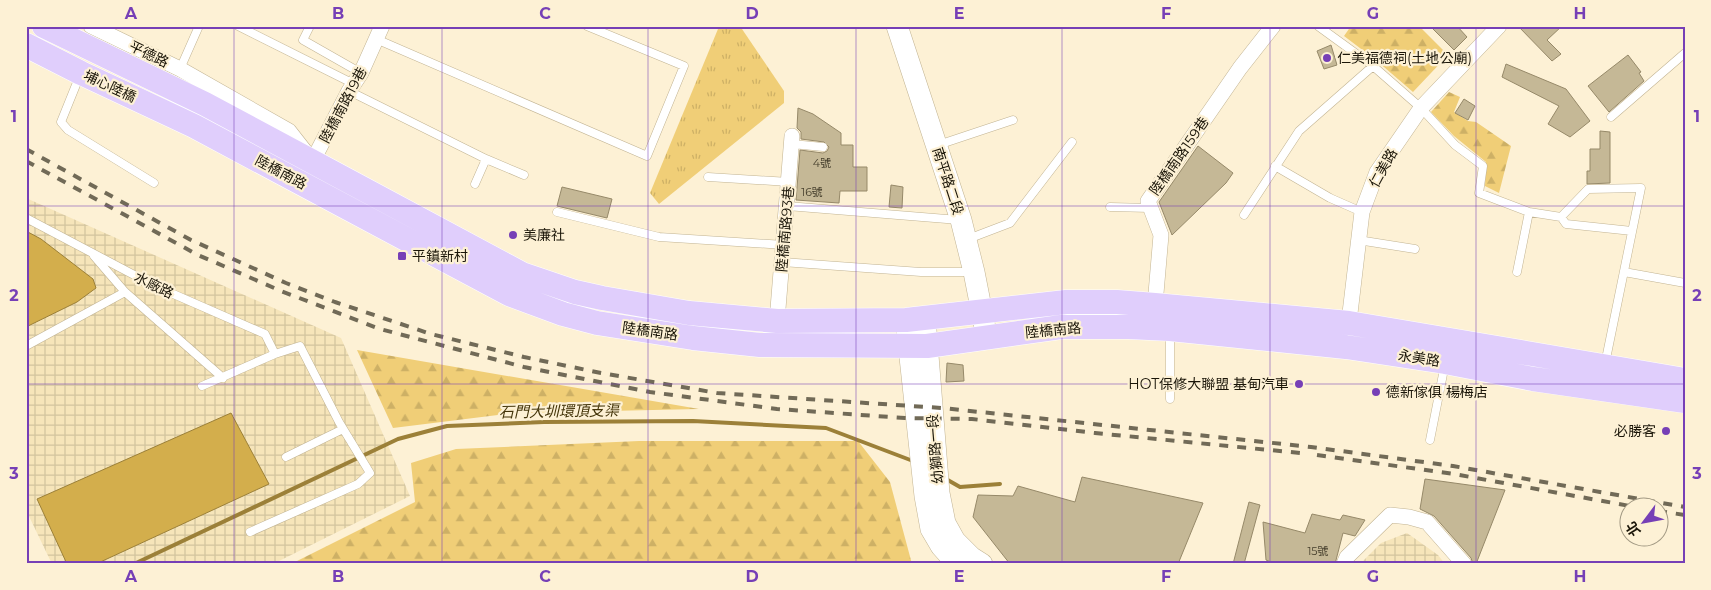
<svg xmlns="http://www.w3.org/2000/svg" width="1711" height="590" viewBox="0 0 1711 590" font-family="Montserrat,'Noto Sans TC',sans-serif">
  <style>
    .industrial { fill: url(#industrial-grid) }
    .forest { fill: url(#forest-firs) }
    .park { fill: url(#park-tufts) }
    .water { fill: #d3ae4c; stroke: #9c8038 }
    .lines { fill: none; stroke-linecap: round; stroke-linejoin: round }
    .stream { stroke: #9c8038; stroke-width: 4 }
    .building { fill: #c5b896; stroke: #968969 }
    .lane-casing { stroke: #c2b493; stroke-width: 9 }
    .street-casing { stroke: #c2b493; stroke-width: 16 }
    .secondary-casing { stroke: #c2b493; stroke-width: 22 }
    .primary-casing { stroke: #fff; stroke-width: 25 }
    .lane { stroke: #fff; stroke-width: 8 }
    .street { stroke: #fff; stroke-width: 15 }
    .secondary { stroke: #fff; stroke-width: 21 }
    .primary { stroke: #e0cefc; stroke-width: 24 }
    .rail { stroke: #716a57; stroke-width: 4; stroke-dasharray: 9 9; stroke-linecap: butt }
    .grid { fill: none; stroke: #763fb6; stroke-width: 1; stroke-opacity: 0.55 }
    .poi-dot { fill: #763fb6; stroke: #fdf1d5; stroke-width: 2 }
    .labels { text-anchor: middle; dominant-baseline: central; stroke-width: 4.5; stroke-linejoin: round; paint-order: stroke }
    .number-label { font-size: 11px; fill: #453e2c }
    .street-label { font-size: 14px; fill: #1a1508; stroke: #fdf1d5 }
    .poi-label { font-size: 14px; fill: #1a1508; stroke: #fdf1d5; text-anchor: start }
    .water-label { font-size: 15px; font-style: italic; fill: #433409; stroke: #fdf1d5 }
    .neatline { fill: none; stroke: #763fb6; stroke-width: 2 }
    .grid-label { font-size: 16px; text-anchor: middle; font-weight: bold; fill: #763fb6 }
  </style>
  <defs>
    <pattern id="industrial-grid" width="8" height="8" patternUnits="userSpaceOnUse" patternTransform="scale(1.25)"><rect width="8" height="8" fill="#f6e5ba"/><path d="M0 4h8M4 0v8" fill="none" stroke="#d2c49e"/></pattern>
    <pattern id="forest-firs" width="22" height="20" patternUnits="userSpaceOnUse" patternTransform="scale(1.25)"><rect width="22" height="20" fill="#f0ce77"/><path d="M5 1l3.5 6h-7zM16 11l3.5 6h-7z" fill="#cdb065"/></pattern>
    <pattern id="park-tufts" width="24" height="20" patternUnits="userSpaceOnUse" patternTransform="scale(1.25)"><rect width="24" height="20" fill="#f0ce77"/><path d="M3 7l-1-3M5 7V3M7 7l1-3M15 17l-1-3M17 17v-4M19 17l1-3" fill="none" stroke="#cdb065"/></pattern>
  </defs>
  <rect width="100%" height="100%" fill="#fdf1d5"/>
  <!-- industrial -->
  <path class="industrial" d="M26,198L341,338L410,496L273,564H52L26,510Z
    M1407,533L1438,555L1445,564H1360L1381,543Z"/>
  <!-- forest -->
  <path class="forest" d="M1351,26H1419L1448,55L1413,92L1377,61L1344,36Z
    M1449,92L1460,97L1454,112L1468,121L1476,122L1511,146L1499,193L1485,186L1486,162L1454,136L1431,112Z
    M357,350L699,409L515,413L393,428Z
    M639,441H858L890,482L912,564H291L415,502L411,463L456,449Z"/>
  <!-- park -->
  <path class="park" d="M718,29H742L784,91V103L659,204L650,193Z"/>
  <!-- water -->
  <path class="water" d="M26,231L41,239L93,279L96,288L77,302L26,327Z
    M231,413L269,484L96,564H67L37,499Z"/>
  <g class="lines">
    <!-- stream -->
    <path class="stream" d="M946,479L960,487L1000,484
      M134,564L398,439L447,426L544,422L693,421L826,428L913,461"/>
  </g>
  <!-- building -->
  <path class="building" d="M1430,26H1457L1467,37L1454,50Z
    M1518,26H1562L1547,40L1561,54L1552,61Z
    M1331,45L1337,65L1324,69L1317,51Z
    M1628,55L1641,72L1639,73L1644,81L1609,112L1588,86Z
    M1506,64L1566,89L1590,121L1570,137L1548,124L1559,106L1502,77Z
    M1464,99L1475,106L1468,120L1455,113Z
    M798,108L813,114L841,133V145H853V167H867V191H840L839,203L796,200L800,150L823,153L827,151L829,147L824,142L801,139V132L797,128Z
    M1600,131L1610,132V183L1587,184V171H1590V149H1600Z
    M1198,146L1233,173L1226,183L1172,235L1159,202Z
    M891,185L903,187L902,208L889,207Z
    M562,187L612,199L607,218L557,206Z
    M947,363L963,365L964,381L946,382Z
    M1082,477L1203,503L1178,564H1010L973,517L978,495L1013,496L1018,486L1075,502Z
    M1425,479L1505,490L1476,564H1473L1471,558L1434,516L1420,509Z
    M1249,502L1260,505L1244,564H1233Z
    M1312,514L1340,520L1343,515L1365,520L1355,536L1343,533L1335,564H1276L1266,560L1263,522L1305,533Z"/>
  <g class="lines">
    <defs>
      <path id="lane" d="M238,26L354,84
        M310,26L303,40L361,73
        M1318,26L1373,66L1421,108L1455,145L1483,166L1479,193L1529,212L1561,217L1588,189L1641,188L1605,364
        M376,39L647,156L684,66L587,26
        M180,69L199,26
        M80,75L61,122L68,130L154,183
        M349,91L486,159L524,175
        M1611,117L1685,53
        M792,144L823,147
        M938,145L1013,120
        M1275,166L1330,198L1362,212
        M708,177L789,182
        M475,184L486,159
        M787,206L959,220
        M1110,207L1150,208
        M557,212L659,237L784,245
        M1244,215L1299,131L1373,66
        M1561,217L1566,224L1632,231
        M26,218L155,286L265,334L275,354
        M968,239L1010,223L1072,142
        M1358,240L1415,249
        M94,256L125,292L223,378
        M782,262L921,272H972
        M1517,272L1529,212
        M1624,272L1685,283
        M1170,331V399
        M26,346L125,292
        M202,386L275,354L300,346L339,422L370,473L358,484L250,532
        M1430,440L1445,364
        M286,457L343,429"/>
      <path id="street" d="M91,26L180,69L289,131L307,154
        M309,168L349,91L361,73L382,26
        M1155,305L1161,235L1148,201L1240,68L1273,26
        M777,321L792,136
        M1348,330L1362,212L1377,172L1421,108L1499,26
        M1344,564L1347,557L1390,515L1409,517L1427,522L1464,564"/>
      <path id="secondary" d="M897,26L961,220L974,272L987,338
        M925,318L939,493L945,523L955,541L971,557L982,564
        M906,320L925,496L931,529L941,546L957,564"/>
      <path id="primary" d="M44,26L205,104L522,274L575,292L602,298L689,313L777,321L906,320L1066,302H1117L1155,305L1349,323L1685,380
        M26,45L81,73L194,126L509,294L563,314L597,323L693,338L760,345L927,346L1061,327H1128L1170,329L1346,347L1445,362L1533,379L1685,401"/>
    </defs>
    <!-- lane casing -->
    <use href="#lane" class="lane-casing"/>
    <!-- street casing -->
    <use href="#street" class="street-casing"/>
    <!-- secondary casing -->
    <use href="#secondary" class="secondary-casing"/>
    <!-- primary casing -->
    <use href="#primary" class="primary-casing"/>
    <!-- lane -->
    <use href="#lane" class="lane"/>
    <!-- street -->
    <use href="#street" class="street"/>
    <!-- secondary -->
    <use href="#secondary" class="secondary"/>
    <!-- primary -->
    <use href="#primary" class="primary"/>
    <!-- rail -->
    <path class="rail" d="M26,149L191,240L286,283L335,302L431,334L524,357L601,373L717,393L942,408L1311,447L1453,466L1685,507
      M26,161L198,255L281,291L380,329L524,367L650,392L777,409L905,418L972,419L1095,433L1300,453
      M1317,455L1454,474L1641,508
      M1658,511L1685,515"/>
  </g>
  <!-- grid -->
  <path class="grid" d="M234,26V564M442,26V564M648,26V564M856,26V564M1062,26V564M1270,26V564M1476,26V564M26,206H1685M26,384H1685"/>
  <!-- markers -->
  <g class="poi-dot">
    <circle cx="1327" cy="58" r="5"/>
    <circle cx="513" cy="235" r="5"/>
    <rect x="397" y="251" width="10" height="10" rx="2.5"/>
    <circle cx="1299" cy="384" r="5"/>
    <circle cx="1376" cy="392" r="5"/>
    <circle cx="1666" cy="431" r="5"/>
  </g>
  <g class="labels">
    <!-- number labels -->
    <g class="number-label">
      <text x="822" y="163">4號</text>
      <text x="812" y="192">16號</text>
      <text x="1318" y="551">15號</text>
    </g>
    <!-- street labels -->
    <g class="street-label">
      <text transform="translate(149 54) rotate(26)">平德路</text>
      <text transform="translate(110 86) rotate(25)">埔心陸橋</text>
      <text transform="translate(343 105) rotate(-62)">陸橋南路19巷</text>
      <text transform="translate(1179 156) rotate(-55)">陸橋南路159巷</text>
      <text transform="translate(1383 168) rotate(-61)">仁美路</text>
      <text transform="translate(281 172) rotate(28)">陸橋南路</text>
      <text transform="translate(948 181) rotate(72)">南平路二段</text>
      <text transform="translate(785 229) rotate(-85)">陸橋南路93巷</text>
      <text transform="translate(154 285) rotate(26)">水廠路</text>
      <text transform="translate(1053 330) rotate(-5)">陸橋南路</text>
      <text transform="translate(650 331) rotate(8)">陸橋南路</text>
      <text transform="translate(1419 358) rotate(9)">永美路</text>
      <text transform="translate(935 449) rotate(-95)">幼獅路一段</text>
    </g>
    <!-- poi labels -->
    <g class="poi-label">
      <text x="1337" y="58">仁美福德祠(土地公廟)</text>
      <text x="523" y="235">美廉社</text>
      <text x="412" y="256">平鎮新村</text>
      <text x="1289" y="384" text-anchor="end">HOT保修大聯盟 基甸汽車</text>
      <text x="1386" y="392">德新傢俱 楊梅店</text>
      <text x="1656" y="431" text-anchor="end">必勝客</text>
    </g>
    <!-- water labels -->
    <g class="water-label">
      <text transform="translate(559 411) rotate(-1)">石門大圳環頂支渠</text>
    </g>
  </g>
  <!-- border -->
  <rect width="1711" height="590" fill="none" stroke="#fdf1d5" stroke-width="55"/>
  <!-- north arrow -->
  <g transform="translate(1644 522) rotate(238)"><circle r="24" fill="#fdf1d5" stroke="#a29983"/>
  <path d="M0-4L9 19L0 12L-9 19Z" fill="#763fb6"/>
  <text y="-8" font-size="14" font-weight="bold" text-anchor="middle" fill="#1a1508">北</text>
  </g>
  <rect x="28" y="28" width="1656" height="534" class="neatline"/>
  <g class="grid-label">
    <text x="131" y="19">A</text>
    <text x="338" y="19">B</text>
    <text x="545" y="19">C</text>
    <text x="752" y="19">D</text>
    <text x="959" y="19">E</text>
    <text x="1166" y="19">F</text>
    <text x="1373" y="19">G</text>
    <text x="1580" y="19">H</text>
    <text x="14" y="122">1</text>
    <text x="1697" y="122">1</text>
    <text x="14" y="301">2</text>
    <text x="1697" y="301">2</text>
    <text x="14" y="479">3</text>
    <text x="1697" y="479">3</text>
    <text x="131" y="582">A</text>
    <text x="338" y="582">B</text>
    <text x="545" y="582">C</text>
    <text x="752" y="582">D</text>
    <text x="959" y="582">E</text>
    <text x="1166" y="582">F</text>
    <text x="1373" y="582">G</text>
    <text x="1580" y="582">H</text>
  </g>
</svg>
